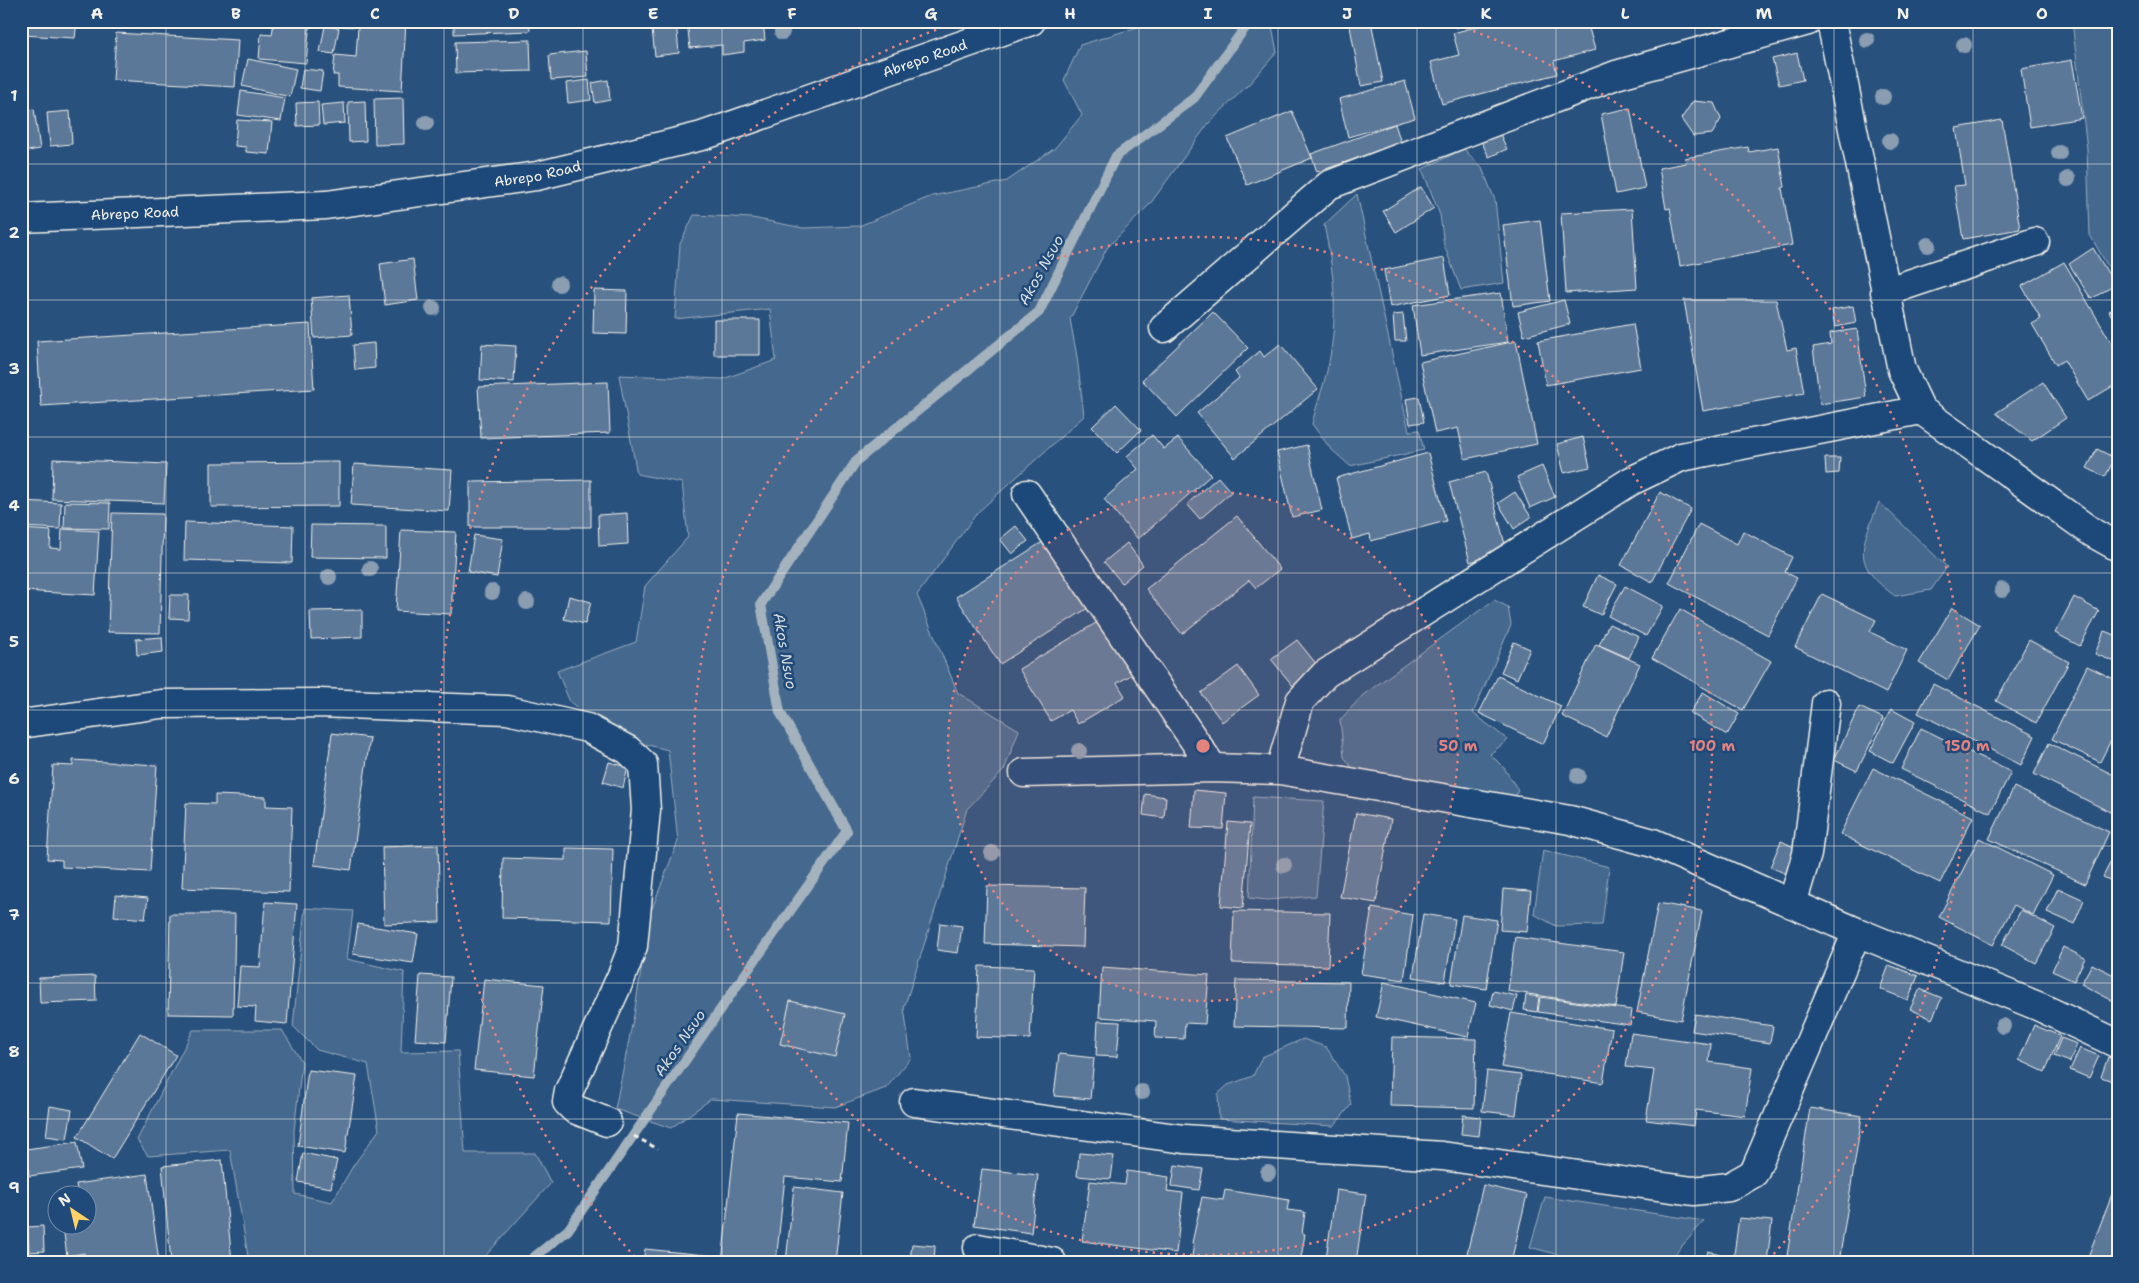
<svg xmlns="http://www.w3.org/2000/svg" width="2139" height="1283" viewBox="0 0 2139 1283" font-family="'Shantell Sans',sans-serif">
  <style>
    .green { fill: #45688e; stroke: #9cacbb }
    .lines { fill: none; stroke-linecap: round; stroke-linejoin: round }
    .stream { stroke: #a4b2be; stroke-width: 10 }
    .building { fill: #5b7899; stroke: #f4f1e8 }
    .minor-casing { stroke: #f4f1e8; stroke-width: 31 }
    .major-casing { stroke: #f4f1e8; stroke-width: 31 }
    .path { stroke: #f4f1e8; stroke-width: 3; stroke-dasharray: 5 4; stroke-linecap: butt }
    .minor { stroke: #1f4a7a; stroke-width: 28 }
    .major { stroke: #1f4a7a; stroke-width: 28 }
    .tree { fill: #8a9db1 }
    .grid { fill: none; stroke: #f4f1e8; stroke-width: 1; stroke-opacity: 0.55 }
    .ring { fill: none; stroke: #e4827e; stroke-width: 2.5; stroke-dasharray: 2.5 5 }
    .labels { text-anchor: middle; dominant-baseline: central; stroke-width: 5; stroke-linejoin: round; paint-order: stroke }
    .street-label { font-size: 14px; fill: #f4f1e8; stroke: #1f4a7a }
    .water-label { font-size: 15px; font-style: italic; fill: #d9dcda; stroke: #1f4a7a }
    .centre { fill: #e4827e; stroke: #1f4a7a; stroke-width: 2.5 }
    .ring-label { font-size: 15px; text-anchor: middle; font-weight: bold; fill: #e4827e; stroke: #1f4a7a; stroke-width: 5; stroke-linejoin: round; paint-order: stroke }
    .neatline { fill: none; stroke: #f4f1e8; stroke-width: 2 }
    .grid-label { font-size: 16px; text-anchor: middle; font-weight: bold; fill: #f4f1e8 }
  </style>
  <rect width="100%" height="100%" fill="#28517e"/>
  <filter id="ink" filterUnits="userSpaceOnUse"><feTurbulence type="fractalNoise" baseFrequency=".02" numOctaves="2"/><feDisplacementMap in="SourceGraphic" scale="10" xChannelSelector="R" yChannelSelector="G"/><feConvolveMatrix kernelMatrix="1 2 1 2 8 2 1 2 1" color-interpolation-filters="sRGB"/></filter>
  <g filter="url(#ink)">
    <!-- green -->
    <path class="green" d="M1157,21H1271L1277,52L1250,83L1208,124L1150,204L1107,248L1070,319L1077,357L1084,416L977,513L917,595L958,693L1019,730L1004,770L967,809L904,1008L911,1058L886,1088L835,1107L711,1099L671,1128L615,1109L634,1015L650,914L678,841L668,750L613,736L570,702L557,671L636,642L645,586L688,537L682,483L637,474L619,375L723,379L776,360L770,309L675,319L680,244L694,215L752,218L803,228L859,226L932,196L1007,181L1055,148L1082,115L1064,80L1080,45Z
      M2072,21H2118V284L2090,235L2087,149Z
      M1464,149L1482,168L1495,200L1504,283L1461,290L1444,245L1440,215L1422,169Z
      M1357,194L1409,431L1419,430L1424,450L1350,466L1330,448L1312,424C1317,402 1326,380 1330,357C1338,308 1334,273 1324,225Z
      M1879,502L1947,567L1931,590L1895,596C1850,563 1861,548 1879,502Z
      M1494,600L1508,607L1511,625L1473,713L1508,740L1490,754L1504,768L1518,790L1513,804L1357,774L1344,757L1340,720L1363,695Z
      M1253,797L1324,801L1316,896L1267,900L1249,898Z
      M1543,850L1609,867L1602,925L1556,926L1534,914Z
      M305,908L353,911L347,959L404,972L401,1052L458,1051L465,1153H535L551,1183L480,1262H259L248,1256L230,1150L148,1156L137,1140L193,1030H282L302,1062L294,1131L295,1194L332,1202L353,1166L379,1130L368,1064L317,1050L293,1026Z
      M1303,1039L1326,1047L1345,1076L1351,1105L1334,1126L1219,1119L1218,1094L1228,1085L1253,1076L1262,1057Z
      M1545,1197L1704,1221L1668,1262H1584L1530,1247Z"/>
    <g class="lines">
      <!-- stream -->
      <path class="stream" d="M528,1262L568,1230L736,987L847,831L780,712L761,604L857,460L1039,312L1116,156L1194,98L1250,21"/>
    </g>
    <!-- building -->
    <path class="building" d="M21,21H77L75,38L21,35Z
      M274,21H310L306,63L259,59L261,34L272,35Z
      M337,21H406L402,91L338,87V75H333L335,55L356,57L358,27L337,26Z
      M454,21H529L530,31L454,34Z
      M651,21H676L679,53L655,56Z
      M687,21H763L765,40L744,43V52L722,55V45L690,48Z
      M1349,21H1371L1383,82L1361,86Z
      M1454,21H1476L1456,28Z
      M1497,21H1587L1595,50L1554,61L1557,74L1442,104L1431,62L1459,55L1453,33Z
      M325,26L339,28L334,54L320,52Z
      M116,33L238,40L235,87L113,80Z
      M530,40L531,71L456,73L455,42Z
      M586,51L588,77L551,80L549,55Z
      M1797,53L1803,80L1779,85L1772,59Z
      M248,59L296,69L290,97L242,86Z
      M2072,60L2082,118L2030,127L2021,69Z
      M303,69L323,71L320,91L300,88Z
      M589,80L591,100L568,103L566,83Z
      M608,80L610,100L595,103L592,83Z
      M1405,81L1415,118L1348,137L1339,99Z
      M241,91L285,98L281,121L238,115Z
      M403,98L404,144L375,145L374,99Z
      M365,101L366,141L349,142L348,102Z
      M1693,101L1714,103L1721,119L1712,134L1693,136L1681,119Z
      M318,102L319,125L297,126L296,103Z
      M344,103L345,123L323,125L321,105Z
      M1630,108L1645,188L1616,194L1601,114Z
      M34,109L40,149L21,152V111Z
      M70,111L72,144L50,146L47,113Z
      M1292,111L1312,158L1247,185L1227,138Z
      M237,120L272,122L269,154L246,152V147L235,146Z
      M2002,120L2020,229L1963,239L1954,186L1965,185L1956,128Z
      M1395,124L1401,143L1317,172L1311,154Z
      M1498,130L1507,149L1489,157L1480,139Z
      M1748,147L1749,152L1778,147L1785,187L1782,188L1792,245L1680,266L1670,208L1666,209L1659,168L1686,163L1685,158Z
      M1421,187L1434,208L1396,232L1383,211Z
      M1632,209L1637,288L1566,293L1561,213Z
      M1540,220L1550,301L1513,306L1503,225Z
      M2093,248L2115,285L2091,299L2069,264Z
      M1444,258L1450,295L1390,307L1384,270Z
      M413,259L418,300L385,305L380,264Z
      M2064,262L2118,354V383L2088,401L2064,360L2056,365L2032,324L2041,319L2022,286Z
      M594,290L627,291L626,334L593,333Z
      M1501,293L1508,342L1420,355L1413,305Z
      M349,295L352,335L314,338L311,298Z
      M1564,300L1570,324L1524,336L1518,312Z
      M1684,300H1776L1787,350L1796,348L1804,393L1703,411Z
      M1853,306L1856,323L1835,327L1832,310Z
      M2118,307V328L2109,311Z
      M1213,312L1248,348L1177,417L1142,380Z
      M1403,314L1406,341H1395L1393,315Z
      M714,320H760V355H714Z
      M310,324L314,389L41,406L37,341Z
      M1633,324L1641,368L1546,385L1538,341Z
      M1857,329L1866,397L1820,404L1813,347L1831,344L1830,333Z
      M1516,341L1537,444L1465,459L1458,428L1435,433L1420,362Z
      M374,343L375,368L355,370L353,345Z
      M482,344L516,346L514,382L480,380Z
      M1280,344L1318,389L1235,458L1197,413L1239,378L1235,372L1260,351L1264,357Z
      M608,382L610,433L481,438L478,387Z
      M2043,382L2066,418L2032,441L1996,413Z
      M1419,397L1424,422L1410,424L1406,399Z
      M1116,404L1141,430L1117,453L1092,427Z
      M1152,435L1164,449L1178,438L1211,475L1138,539L1104,499L1138,469L1127,456Z
      M1583,437L1590,467L1564,473L1557,444Z
      M1307,445L1322,510L1292,517L1277,452Z
      M2097,449L2115,458L2105,477L2087,468Z
      M1428,453L1446,521L1371,541L1370,534L1352,539L1336,478Z
      M1825,458H1840L1839,473L1826,474Z
      M53,459L166,464L164,503L52,499Z
      M339,462V506L211,507V463Z
      M354,464L452,470L449,511L351,505Z
      M1542,466L1555,497L1530,508L1517,477Z
      M1486,472L1507,552L1470,562L1449,482Z
      M1218,477L1231,492L1200,519L1187,504Z
      M591,480V527H470V482Z
      M1515,492L1531,517L1514,529L1498,503Z
      M1660,492L1691,509L1652,582L1621,565Z
      M21,501L61,503L60,529L21,527Z
      M65,502L110,503L109,529L64,528Z
      M112,513L163,514L160,633L108,632Z
      M627,513L628,544L599,546L598,515Z
      M1237,516L1280,569L1256,588L1249,580L1182,634L1146,589Z
      M185,522L293,526L292,563L184,560Z
      M1699,524L1737,544L1743,531L1792,557L1785,572L1797,578L1768,635L1669,583Z
      M311,525L386,526V558L310,557Z
      M1016,526L1028,541L1012,554L1000,539Z
      M21,529L51,531L50,548L61,549L62,529L99,531L95,595L21,591Z
      M401,530L456,532L451,614L396,611Z
      M474,535L503,539L497,577L468,572Z
      M1044,541L1088,608L1000,664L956,597Z
      M1127,543L1143,565L1122,583L1104,562Z
      M1598,575L1617,584L1601,615L1583,607Z
      M1625,586L1663,606L1646,636L1608,616Z
      M1822,594L1876,620L1870,632L1907,650L1886,693L1795,647Z
      M170,595H189L188,619L169,618Z
      M569,596L591,602L585,624L564,619Z
      M2074,597L2099,611L2080,646L2055,633Z
      M1952,608L1980,625L1948,680L1919,663Z
      M1680,609L1771,661L1743,710L1652,658Z
      M362,610V637L311,639L310,611Z
      M1101,620L1133,674L1117,683L1125,696L1078,724L1070,710L1051,721L1019,669Z
      M1609,624L1639,637L1629,658L1599,645Z
      M2104,631L2118,636V663L2095,654Z
      M162,637L163,652L137,655L136,639Z
      M1297,640L1318,666L1293,686L1271,659Z
      M2029,640L2069,662L2036,723L1996,701Z
      M1514,642L1530,649L1517,679L1501,672Z
      M1596,644L1640,664L1606,737L1562,716Z
      M1238,666L1259,695L1222,722L1201,693Z
      M2087,666L2118,681V726L2100,762L2052,739Z
      M1498,676L1561,706L1543,744L1479,713Z
      M1933,684L2035,736L2021,765L1918,713Z
      M1703,692L1739,714L1727,735L1690,713Z
      M1859,707L1883,718L1857,771L1834,760Z
      M1891,709L1915,722L1893,763L1870,751Z
      M1921,728L2011,772L1990,813L1901,769Z
      M332,733L370,738L351,870L314,865Z
      M2049,743L2118,777V807L2114,814L2034,774Z
      M73,760L157,765L150,872L62,867V860L47,859L53,765L73,766Z
      M609,762L628,767L623,788L603,782Z
      M1873,768L1973,817L1940,883L1840,834Z
      M2014,787L2109,832L2085,884L1989,839Z
      M1194,790L1226,793L1223,829L1191,828Z
      M1145,794L1166,797L1164,818L1143,815Z
      M215,795L266,797V806L292,807L289,892L182,888L186,803L215,804Z
      M1356,813L1391,819L1376,903L1340,897Z
      M1228,822L1250,824L1243,908L1221,906Z
      M1979,838L2053,875L2033,915L2014,905L1993,945L1939,917Z
      M1781,841L1798,849L1787,874L1770,867Z
      M438,845L440,922L384,924L382,847Z
      M2118,847V884L2103,877Z
      M566,848L613,849L611,921L502,918L503,858L566,860Z
      M987,886L1085,888L1083,947L985,944Z
      M2058,888L2084,900L2074,924L2047,912Z
      M1503,889L1531,891L1527,932L1500,930Z
      M116,895L148,898L145,919L114,916Z
      M265,902L297,904L287,1024L255,1021L256,1007L237,1006L240,966L260,967Z
      M1658,903L1702,911L1681,1020L1637,1012Z
      M1372,908L1413,915L1404,980L1361,974Z
      M2021,910L2055,928L2036,963L2002,945Z
      M1234,911L1330,913L1328,966L1232,963Z
      M170,914H235L233,1015L168,1014Z
      M1423,914L1455,919L1445,982L1413,977Z
      M1462,915L1497,920L1486,989L1451,984Z
      M940,923L962,926L958,953L937,950Z
      M358,924L418,934L413,963L353,954Z
      M1515,937L1624,952L1616,1007L1508,991Z
      M2063,947L2085,958L2074,981L2052,971Z
      M2092,964L2118,977V996L2115,1002L2081,984Z
      M1889,965L1918,976L1908,1000L1880,989Z
      M979,966L1034,968L1030,1039L976,1037Z
      M1102,967L1209,975L1205,1024L1185,1023L1184,1039L1155,1038L1156,1021L1099,1017Z
      M420,975L451,977L446,1042L415,1040Z
      M95,976L96,1001L40,1003L39,978Z
      M484,979L544,985L534,1076L474,1070Z
      M1236,980L1349,982L1348,1028L1234,1026Z
      M1384,982L1476,1003L1468,1037L1376,1017Z
      M1920,989L1942,998L1932,1019L1910,1009Z
      M1493,991L1517,996L1513,1011L1490,1005Z
      M1526,995L1539,997L1537,1012L1524,1010Z
      M1540,997L1632,1010L1630,1025L1538,1012Z
      M790,1001L845,1014L835,1057L780,1044Z
      M1511,1013L1612,1029L1603,1083L1501,1067Z
      M1695,1014L1773,1026L1770,1043L1692,1031Z
      M1098,1021L1120,1022L1117,1057L1096,1056Z
      M2034,1025L2060,1036L2045,1072L2019,1060Z
      M140,1033L176,1055L112,1159L77,1137Z
      M1631,1033L1711,1044L1709,1062L1752,1068L1745,1116L1696,1110L1694,1126L1646,1120L1654,1070L1626,1067Z
      M1392,1037L1476,1039L1474,1108L1390,1106Z
      M2061,1038L2077,1044L2070,1062L2054,1056Z
      M2080,1048L2099,1056L2089,1078L2070,1070Z
      M1059,1054L1094,1058L1090,1099L1054,1096Z
      M2108,1057L2118,1060V1083L2101,1077Z
      M308,1070L357,1076L345,1153L298,1146Z
      M1487,1071L1521,1075L1516,1115L1482,1111Z
      M50,1106L72,1110L67,1139L46,1136Z
      M1810,1108L1862,1116L1839,1262L1787,1256Z
      M738,1113L848,1123L842,1182L785,1177L776,1262H722Z
      M1463,1115L1481,1117L1479,1136L1461,1134Z
      M77,1142L82,1169L29,1176L26,1149Z
      M303,1153L337,1160L331,1188L298,1182Z
      M1079,1153L1114,1156L1111,1179L1077,1176Z
      M222,1160L232,1262H171L162,1166Z
      M1175,1165L1203,1169L1199,1190L1172,1186Z
      M982,1169L1038,1175L1031,1233L974,1225Z
      M1127,1171L1169,1177L1167,1191L1183,1193L1176,1253L1082,1241L1090,1181L1125,1185Z
      M147,1174L159,1262H85L84,1253L67,1256L63,1226H88V1196H78L76,1184Z
      M1483,1185L1527,1195L1511,1262H1465Z
      M2115,1186L2118,1187V1262H2086Z
      M794,1187L843,1193L835,1262H786Z
      M1225,1190L1289,1200L1287,1210L1305,1212L1302,1234H1305L1301,1258H1298V1262H1191L1194,1244L1192,1243L1202,1197L1223,1200Z
      M1336,1190L1366,1194L1356,1262L1326,1258Z
      M1739,1218L1772,1221L1767,1262H1733Z
      M43,1226L44,1251L29,1252L28,1227Z
      M912,1244L935,1246L934,1262L910,1260Z
      M645,1249L715,1256L714,1262H643Z
      M1708,1251L1720,1254L1718,1262H1705Z"/>
    <g class="lines">
      <defs>
        <path id="minor" d="M1831,21L1902,370L1921,410L2093,533L2118,547
          M1885,292L2035,242
          M1164,328L1329,185L1616,75L1808,21
          M1027,494L1213,768
          M21,724L161,704L319,703L507,710L587,728L628,750L643,764L646,810L633,946L622,975L569,1091L567,1102L574,1109L607,1122
          M1280,770L1300,701L1325,674L1631,481L1681,457L1921,410
          M1024,773L1213,768L1280,770L1570,820L1653,843L1857,932L2040,1007L2118,1044
          M1792,904L1807,854L1826,703
          M914,1102L1184,1139L1442,1156L1693,1191L1729,1187L1754,1173L1857,932
          M978,1248L1052,1262"/>
        <g id="major">
          <path id="s1" d="M21,218L326,205L537,176L702,136L1031,21"/>
        </g>
      </defs>
      <!-- minor casing -->
      <use href="#minor" class="minor-casing"/>
      <!-- major casing -->
      <use href="#major" class="major-casing"/>
      <!-- path -->
      <path class="path" d="M634,1136L658,1149"/>
      <!-- minor -->
      <use href="#minor" class="minor"/>
      <!-- major -->
      <use href="#major" class="major"/>
    </g>
    <!-- trees -->
    <g class="tree">
      <circle cx="782" cy="32" r="8"/>
      <circle cx="1867" cy="40" r="8"/>
      <circle cx="1964" cy="45" r="8"/>
      <circle cx="1883" cy="97" r="8"/>
      <circle cx="426" cy="123" r="8"/>
      <circle cx="1890" cy="141" r="8"/>
      <circle cx="2059" cy="153" r="8"/>
      <circle cx="2068" cy="179" r="8"/>
      <circle cx="1928" cy="245" r="8"/>
      <circle cx="559" cy="284" r="8"/>
      <circle cx="433" cy="308" r="8"/>
      <circle cx="370" cy="569" r="8"/>
      <circle cx="329" cy="577" r="8"/>
      <circle cx="2002" cy="590" r="8"/>
      <circle cx="492" cy="592" r="8"/>
      <circle cx="527" cy="602" r="8"/>
      <circle cx="1079" cy="751" r="8"/>
      <circle cx="1578" cy="776" r="8"/>
      <circle cx="992" cy="853" r="8"/>
      <circle cx="1284" cy="865" r="8"/>
      <circle cx="2003" cy="1026" r="8"/>
      <circle cx="1142" cy="1092" r="8"/>
      <circle cx="1268" cy="1173" r="8"/>
    </g>
  </g>
  <!-- grid -->
  <path class="grid" d="M166,21V1262M305,21V1262M444,21V1262M583,21V1262M722,21V1262M861,21V1262M1000,21V1262M1139,21V1262M1278,21V1262M1417,21V1262M1556,21V1262M1695,21V1262M1834,21V1262M1973,21V1262M21,164H2118M21,300H2118M21,437H2118M21,573H2118M21,710H2118M21,846H2118M21,983H2118M21,1119H2118"/>
  <!-- distance rings -->
  <circle cx="1203" cy="746" r="255" fill="#e4827e" fill-opacity=".12"/>
  <g class="ring">
    <circle cx="1203" cy="746" r="255"/>
    <circle cx="1203" cy="746" r="509"/>
    <path d="M635 1257A764 764 0 0 1 961 21M1445 21A764 764 0 0 1 1771 1257"/>
  </g>
  <g class="labels">
    <!-- street labels -->
    <g class="street-label">
      <text stroke="none"><textPath href="#s1" startOffset="924">Abrepo Road</textPath></text>
      <text stroke="none"><textPath href="#s1" startOffset="519">Abrepo Road</textPath></text>
      <text stroke="none"><textPath href="#s1" startOffset="114">Abrepo Road</textPath></text>
    </g>
    <!-- water labels -->
    <g class="water-label">
      <text transform="translate(1041 270) rotate(-61)">Akos Nsuo</text>
      <text transform="translate(785 651) rotate(80)">Akos Nsuo</text>
      <text transform="translate(680 1043) rotate(-55)">Akos Nsuo</text>
    </g>
  </g>
  <circle cx="1203" cy="746" r="8" class="centre"/>
  <g class="ring-label">
    <text x="1458" y="751">50 m</text>
    <text x="1712" y="751">100 m</text>
    <text x="1967" y="751">150 m</text>
  </g>
  <!-- margin -->
  <rect width="2139" height="1283" fill="none" stroke="#1f4a7a" stroke-width="55"/>
  <!-- north arrow -->
  <g transform="translate(72 1210) rotate(325)"><circle r="24" fill="#1f4a7a" stroke="#748da6"/>
  <path d="M0-4L9 19L0 12L-9 19Z" fill="#ffd166"/>
  <text y="-8" font-size="14" font-weight="bold" text-anchor="middle" fill="#f4f1e8">N</text>
  </g>
  <rect x="28" y="28" width="2084" height="1228" class="neatline"/>
  <g class="grid-label">
    <text x="97" y="19">A</text>
    <text x="236" y="19">B</text>
    <text x="375" y="19">C</text>
    <text x="514" y="19">D</text>
    <text x="653" y="19">E</text>
    <text x="792" y="19">F</text>
    <text x="931" y="19">G</text>
    <text x="1070" y="19">H</text>
    <text x="1208" y="19">I</text>
    <text x="1347" y="19">J</text>
    <text x="1486" y="19">K</text>
    <text x="1625" y="19">L</text>
    <text x="1764" y="19">M</text>
    <text x="1903" y="19">N</text>
    <text x="2042" y="19">O</text>
    <text x="14" y="101">1</text>
    <text x="14" y="238">2</text>
    <text x="14" y="374">3</text>
    <text x="14" y="511">4</text>
    <text x="14" y="647">5</text>
    <text x="14" y="784">6</text>
    <text x="14" y="920">7</text>
    <text x="14" y="1057">8</text>
    <text x="14" y="1193">9</text>
  </g>
</svg>
